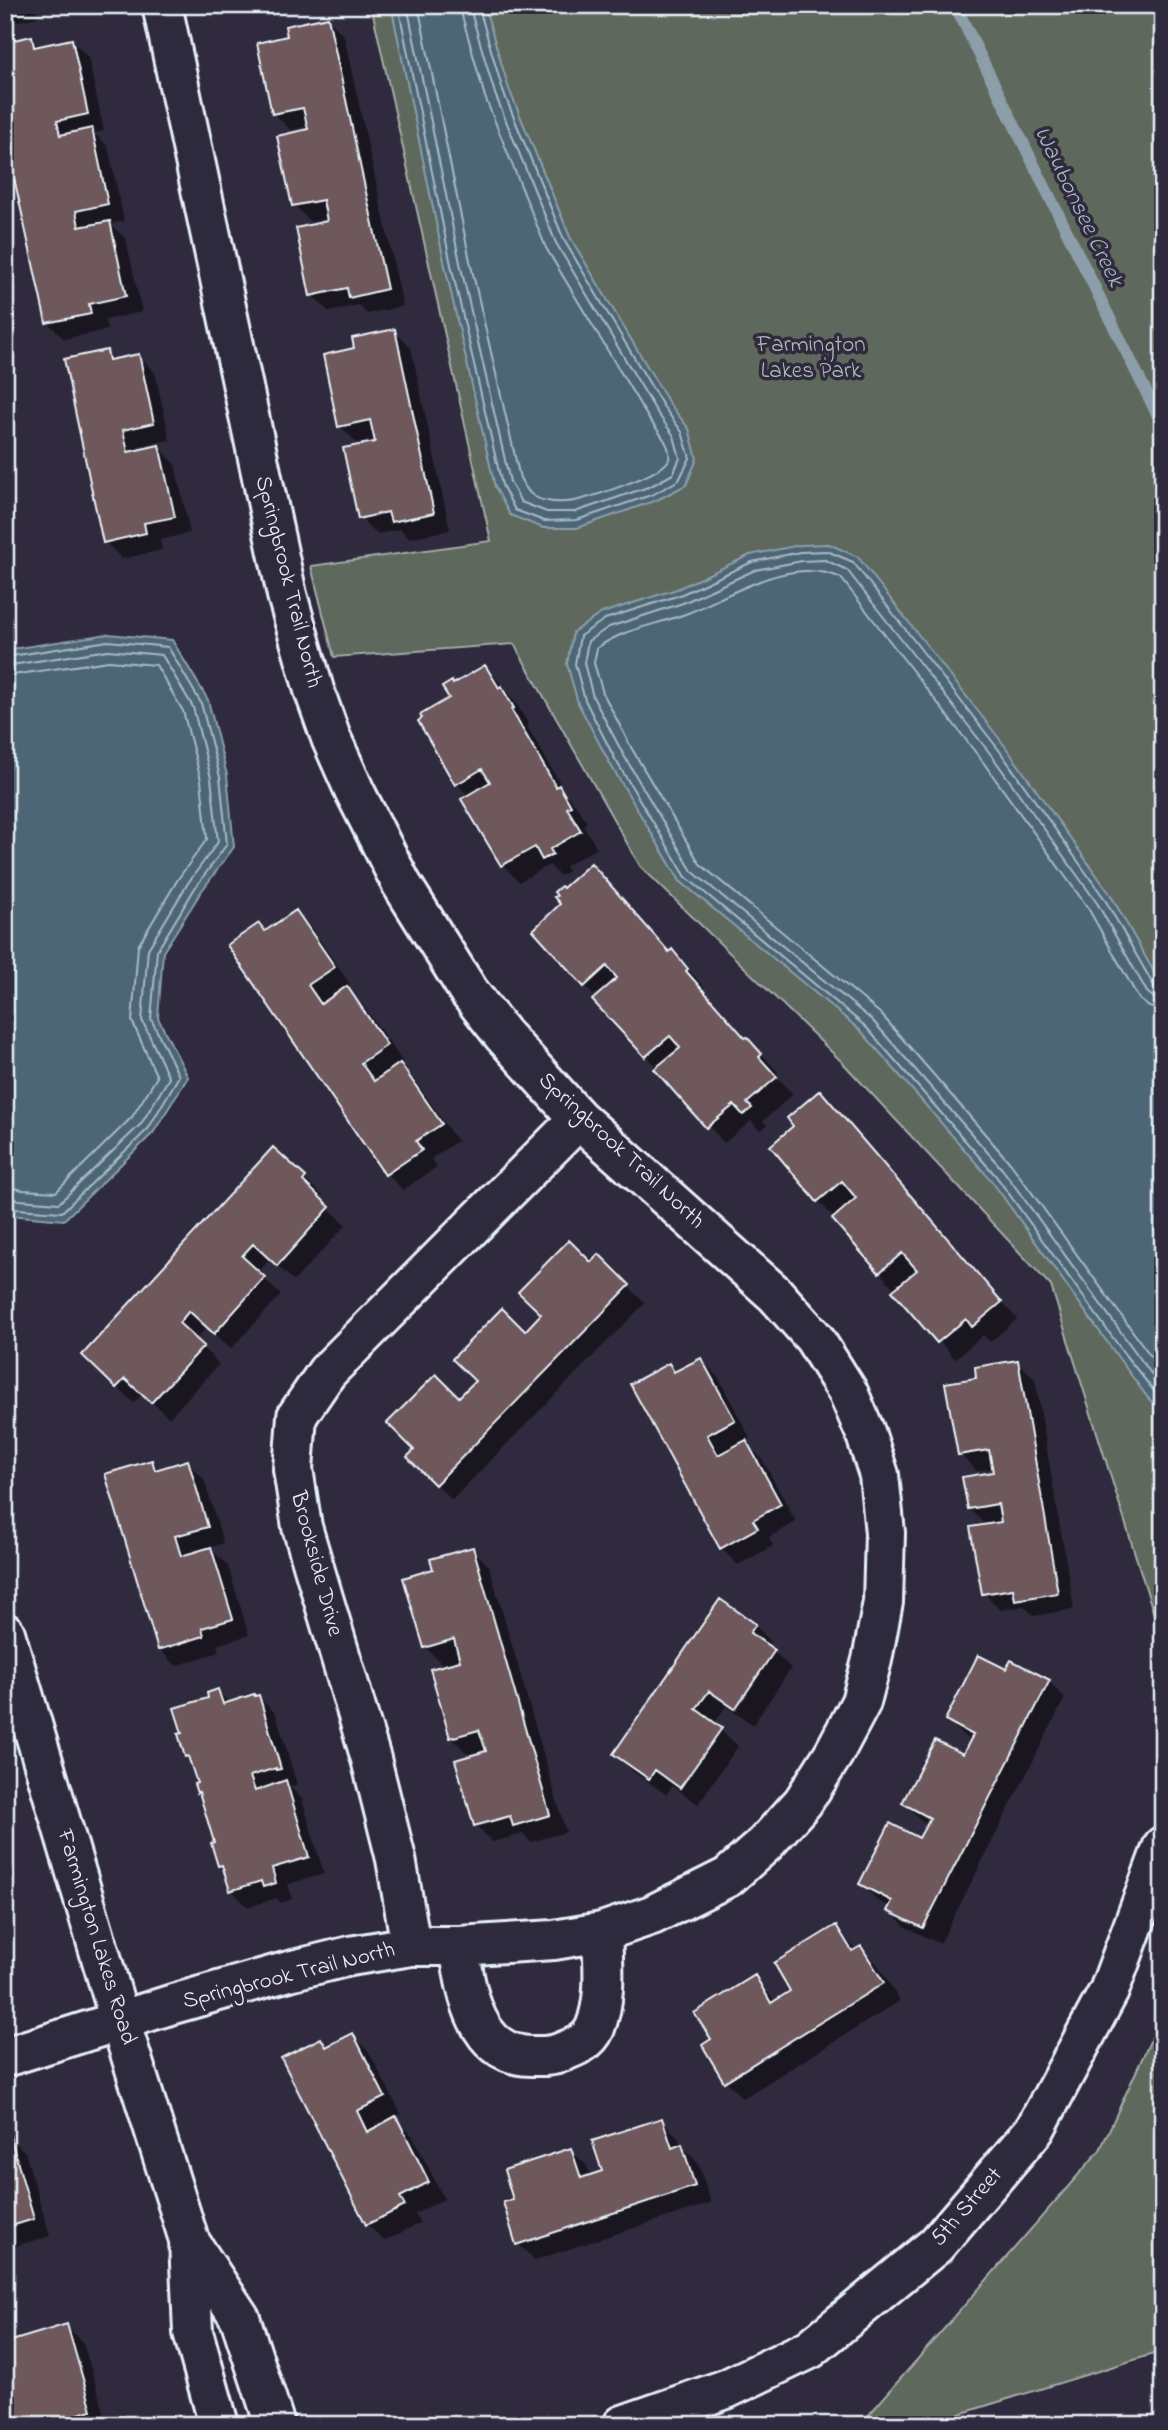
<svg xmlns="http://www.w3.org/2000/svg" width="1168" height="2430" viewBox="0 0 1168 2430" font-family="'Indie Flower',sans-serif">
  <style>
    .green { fill: #5f685b; stroke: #a4acaa; stroke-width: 2 }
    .water { fill: #4d6676; stroke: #8b9eaa; stroke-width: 2 }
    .shadow { fill: #0007 }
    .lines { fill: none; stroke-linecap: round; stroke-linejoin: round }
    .shore { stroke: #aab9c4; stroke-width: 2 }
    .stream { stroke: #8b9eaa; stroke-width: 12 }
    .building { fill: #6e585c; stroke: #e8f1f8; stroke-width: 2 }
    .minor-casing { stroke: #e8f1f8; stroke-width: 44 }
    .minor { stroke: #2f2a3d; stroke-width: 38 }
    .labels { text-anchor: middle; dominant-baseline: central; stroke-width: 7; stroke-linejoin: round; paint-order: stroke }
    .park-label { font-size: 23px; fill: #b1bab9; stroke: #2f2a3d }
    .street-label { font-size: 23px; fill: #e8f1f8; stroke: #2f2a3d }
    .water-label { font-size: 24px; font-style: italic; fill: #aab9c4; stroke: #2f2a3d }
  </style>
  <rect width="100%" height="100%" fill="#2f2a3d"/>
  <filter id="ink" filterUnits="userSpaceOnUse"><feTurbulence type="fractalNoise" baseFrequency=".0143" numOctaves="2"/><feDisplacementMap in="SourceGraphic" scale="14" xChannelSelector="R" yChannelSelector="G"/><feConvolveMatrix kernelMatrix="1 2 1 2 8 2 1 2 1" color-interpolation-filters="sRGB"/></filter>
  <g filter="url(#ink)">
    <!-- green -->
    <path class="green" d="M371,5H1163V1643L1051,1286L842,1062L640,866L514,644L334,657L311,566L491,541Z
      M1163,2013V2351L924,2425H860L1100,2150Z"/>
    <!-- water -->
    <path class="water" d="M391,5H484L509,89L570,237L669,403L689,429L697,459L686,485L657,500L577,528H543L510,515L495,487L445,266Z
      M829,544L858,557L1005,746L1110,894L1163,988V1412L1148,1398L1120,1360L991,1180L861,1031L680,881L609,762L578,703L567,664L573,632L602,613L677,589L750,555L800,545Z
      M108,634L172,640L208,700L227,775L234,847L201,892L163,952L158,1018L188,1077L153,1133L64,1220L9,1215L5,1198V650Z"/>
    <!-- shadow -->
    <path class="shadow" d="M5,5H50L36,8L38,17L5,24Z
      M328,19L344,36L403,306L367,314L359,305L329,312L312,295L329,222V218L311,222L294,205L310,131L309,126L291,130L274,114L289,38Z
      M31,38L40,47L72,41L88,57L104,131L94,133L108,147L124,221L110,224L126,239L142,312L105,320L107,330L64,339L48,323Z
      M394,331L411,348L450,530L409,538L400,529L377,534L360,518L377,443L376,439L357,443L340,426L356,349Z
      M106,352L115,360L139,356L155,373L170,440L139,446L140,451L159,447L175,464L190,533L160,540L162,550L122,559L105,542Z
      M485,667L501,684L517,705L529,725L527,726L566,794L575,804L587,823L583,825L597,848L565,866L568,871L560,876L549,865L519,882L503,865L464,799L469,796L457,784L451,699L453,685Z
      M608,882L670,953L688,969L704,987L702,989L778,1072L775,1075L793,1094L763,1121L767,1125L761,1131L751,1121L724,1143L585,986Z
      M296,912L312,929L350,984L346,988L363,1005L403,1062L399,1065L416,1082L457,1141L431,1159L437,1167L403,1190L387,1174L259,925L266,932Z
      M820,1092L1017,1319L990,1342L983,1335L955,1359L819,1201L796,1126Z
      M273,1149L322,1195L319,1199L346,1225L294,1281L270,1259L258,1273L281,1295L231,1349L207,1327L195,1340L219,1364L169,1418L143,1394L134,1403L101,1371Z
      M599,1257L645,1303L452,1500L409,1457L459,1399Z
      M701,1360L718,1377L750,1438L744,1441L762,1459L796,1522L769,1537L773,1546L738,1565L721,1548L669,1365L677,1373Z
      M1018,1362L1035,1379L1074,1609L1034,1616L1024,1606L1000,1610L984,1593L987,1526L969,1509L995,1473L994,1468L977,1471L960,1454L978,1379Z
      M151,1462L160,1470L187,1462L204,1479L223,1543L210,1548L228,1566L249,1635L217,1645L219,1652L176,1666L159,1649Z
      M472,1549L489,1566L566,1832L531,1842L523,1834L492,1842L476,1825L488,1752L487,1749L468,1754L451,1737L462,1658L442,1664L425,1647L436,1570Z
      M755,1625L771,1642L768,1647L791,1668L753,1725L726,1706L714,1724L738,1746L698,1804L672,1786L666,1794L632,1771L616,1754Z
      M1007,1671L1049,1682L1065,1698L940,1944L906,1927L889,1910L891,1907L878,1901L861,1884L920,1840L928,1824L921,1820L904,1803L964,1757L972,1741L964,1736L947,1720Z
      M218,1691L230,1704L259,1697L276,1714L297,1785L289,1786L302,1799L324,1874L288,1884L292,1899L281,1903L277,1898L248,1907L231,1890L225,1870L220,1865L216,1843L202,1796L198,1792L199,1784L192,1761L187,1756L210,1699Z
      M836,1927L857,1951L861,1948L878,1965L900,2001L743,2098L726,2081L704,2045L713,2039L755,1977L776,2002L793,1991Z
      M5,1946L14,1976L5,1978Z
      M353,2035L369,2052L401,2114L394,2117L412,2135L444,2199L415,2214L420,2223L384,2241L367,2224L283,2058L321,2040L329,2048Z
      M661,2120L678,2137L682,2147L698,2163L711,2203L535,2260L518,2244L515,2201L571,2150L587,2166L591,2177L605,2172Z
      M8,2135L25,2152L50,2236L5,2249V2136Z
      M67,2326L83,2343L108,2425H5Z"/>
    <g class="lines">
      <!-- shore -->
      <path class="shore" d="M398,5L451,265L502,485L515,510L544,521L577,520L654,494L679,480L690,458L682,432L663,406L564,240L503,91L478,5
        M407,5L460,263L510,482L521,502L547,512H575L651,486L673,474L680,458L674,436L656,411L556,243L495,94L469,5
        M418,5L470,261L520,478C527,491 532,499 548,501C555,503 568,502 575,501C591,497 665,474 669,459C672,444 655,428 647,416L546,248L485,97L459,5
        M5,657L108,641L168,647L201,703L220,777L227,844L195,888L157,951L151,1019L179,1076L148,1129L62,1212L16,1209L5,1205
        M5,666L108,650L162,655L193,707L211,778L218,842L188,883L148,949L142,1020L169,1078L141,1124L59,1203L19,1200L5,1196
        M5,676L109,661L156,665L183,711L201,780L207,839L178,879L138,946L132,1021L157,1077L132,1117L56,1192L23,1190L5,1186
        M1163,990L1154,986L1104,898L999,750L853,562L827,551L800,552L752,562L680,595L605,619L580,636L575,664L585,700L615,759L686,877L866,1027L996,1176L1126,1356L1163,1402
        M1163,999L1154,998L1147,992L1097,903L992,756L847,570L825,560L802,561L755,570L683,603L609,627L588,641L584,663L593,697L623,754L692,871L873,1021L1003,1170L1163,1390
        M1163,1010L1149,1007L1139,999L1088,908L983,762L841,578C791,555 734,594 688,613C658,625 624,628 597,648L594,663L603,693L632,749L700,864L881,1014L1011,1164L1163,1373"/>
      <!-- stream -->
      <path class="stream" d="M955,5L1163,426"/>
    </g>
    <!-- building -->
    <path class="building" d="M328,17L387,289L349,298L347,288L310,296L296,228L327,221L323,200L292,206L277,136L308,129L303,108L272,114L257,43L287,36L285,26Z
      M32,36L34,47L72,39L88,114L57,121L60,135L92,128L108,204L76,211L79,227L110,221L126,296L89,304L91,314L46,323L5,137V42Z
      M395,329L434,513L391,522L388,512L358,519L343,448L375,442L370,420L338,427L323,355L354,348L352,338Z
      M107,350L109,360L139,354L154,423L123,430L128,452L159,445L175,517L144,523L146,533L103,543L64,359Z
      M485,665L499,688L501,686L514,708L511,709L556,787L559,785L571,806L567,808L581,831L550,849L553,854L542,860L535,847L501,866L461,799L490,782L482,769L455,785L418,721L422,718L420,715L449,698L442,687L452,681L453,684Z
      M591,863L669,952L672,949L688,969L686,971L745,1038L747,1037L762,1054L759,1057L777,1077L747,1103L752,1108L743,1115L734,1105L706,1128L654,1069L680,1048L678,1045L670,1036L645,1057L592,1000L617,978L609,969L607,966L584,987L533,930L560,904L554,897L557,896L554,892L561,886L563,888Z
      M296,910L335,967L308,985L321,1004L347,986L387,1045L361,1063L374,1081L400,1063L442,1124L416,1141L422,1150L385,1175L227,945L259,923L265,931Z
      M820,1090L1002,1302L972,1327L966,1319L937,1343L892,1291L917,1270L902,1253L879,1273L832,1219L856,1198L842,1181L817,1202L770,1146L793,1126L787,1118Z
      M273,1147L306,1177L303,1181L330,1207L277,1266L253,1244L242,1256L265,1277L214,1334L189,1311L179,1323L204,1346L151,1403L125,1379L116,1388L82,1355Z
      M569,1240L591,1262L599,1254L630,1285L435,1485L407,1457L414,1450L387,1423L436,1374L459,1397L475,1381L452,1359L502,1308L525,1331L541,1314L518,1292Z
      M701,1358L735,1420L707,1435L718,1455L746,1440L781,1504L753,1520L758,1528L720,1549L630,1384L669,1363L674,1372Z
      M1018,1360L1058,1593L1015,1600L1013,1589L982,1594L970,1527L1001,1522L998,1504L968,1509L962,1477L993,1472L989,1450L958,1455L945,1383L976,1378L975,1367Z
      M152,1460L155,1470L188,1460L208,1527L175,1536L181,1556L211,1547L233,1619L202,1628L204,1636L158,1650L105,1474Z
      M473,1547L550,1815L513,1826L510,1816L474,1826L455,1760L486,1751L479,1730L450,1738L430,1669L460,1661L454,1639L424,1648L403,1578L433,1569L430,1559Z
      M720,1599L756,1624L750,1633L775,1650L735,1709L709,1691L696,1709L722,1728L680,1788L655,1770L649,1779L613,1754Z
      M978,1655L1006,1669L1011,1660L1050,1680L923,1928L887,1911L892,1901L859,1884L890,1823L919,1838L930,1818L902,1803L935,1740L963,1754L973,1735L945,1720Z
      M218,1689L223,1704L254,1694L255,1696L259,1695L281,1769L276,1770V1768L250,1776L255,1791L286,1780L309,1857L272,1868L276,1883L263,1887L261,1881L230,1891L222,1865L218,1866L211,1843L214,1842L199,1792L197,1793L194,1784L197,1783L188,1756L185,1757L178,1734L182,1733L174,1708L208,1698L207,1693Z
      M836,1925L852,1951L861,1946L884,1983L724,2082L702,2045L711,2039L694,2013L755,1975L771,2003L790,1991L774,1963Z
      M353,2033L385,2097L357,2111L367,2132L396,2116L429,2182L400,2197L405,2206L366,2225L281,2058L321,2038L326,2047Z
      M662,2118L672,2148L682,2144L695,2186L516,2245L503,2202L513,2200L504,2170L571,2148L581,2178L602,2171L592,2141Z
      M9,2133L34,2219L5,2228V2135Z
      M67,2324L92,2410L42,2425H5V2343Z"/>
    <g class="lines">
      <defs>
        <path id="minor" d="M5,1633L120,2021L189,2240L193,2332L219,2425
          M411,1946L396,1859L371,1759L302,1527L293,1469L297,1416L327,1372L579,1119
          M459,1946C466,1989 474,2055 531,2056C542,2056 551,2057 562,2052C575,2047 589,2042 595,2028C607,1998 603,1963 602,1932
          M5,2057L173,2004L289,1971L350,1956L411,1946H459L554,1940L602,1932L652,1915L728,1877L765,1844L803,1802L834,1753L861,1702L872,1660L883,1602L885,1533L879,1475L865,1432L848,1392L814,1338L775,1294L579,1119L503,1035L469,992L401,883L355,792L331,738L314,690L287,595L162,5
          M190,2242L240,2318L275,2425
          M623,2425L726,2389L810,2349L936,2245L1035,2129L1109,1991L1163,1846"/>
      </defs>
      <!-- minor casing -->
      <use href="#minor" class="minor-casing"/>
      <!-- minor -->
      <use href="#minor" class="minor"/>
    </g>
  </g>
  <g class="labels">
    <!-- park labels -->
    <g class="park-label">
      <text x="811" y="345">Farmington<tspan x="811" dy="26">Lakes Park</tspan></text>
    </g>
    <!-- street labels -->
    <g class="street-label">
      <text transform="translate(288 582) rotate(76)">Springbrook Trail North</text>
      <text transform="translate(621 1151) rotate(43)">Springbrook Trail North</text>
      <text transform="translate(316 1564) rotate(75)">Brookside Drive</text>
      <text transform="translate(96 1937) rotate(73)">Farmington Lakes Road</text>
      <text transform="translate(289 1976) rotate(-14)">Springbrook Trail North</text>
      <text transform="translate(967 2207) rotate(-49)">5th Street</text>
    </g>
    <!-- water labels -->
    <g class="water-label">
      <text transform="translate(1078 207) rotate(64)">Waubonsee Creek</text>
    </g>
  </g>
  <!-- margin -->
  <rect width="1168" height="2430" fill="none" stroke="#2f2a3d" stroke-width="28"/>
  <rect x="14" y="14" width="1140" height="2402" fill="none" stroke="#e8f1f8" stroke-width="2.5" filter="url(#ink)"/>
</svg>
